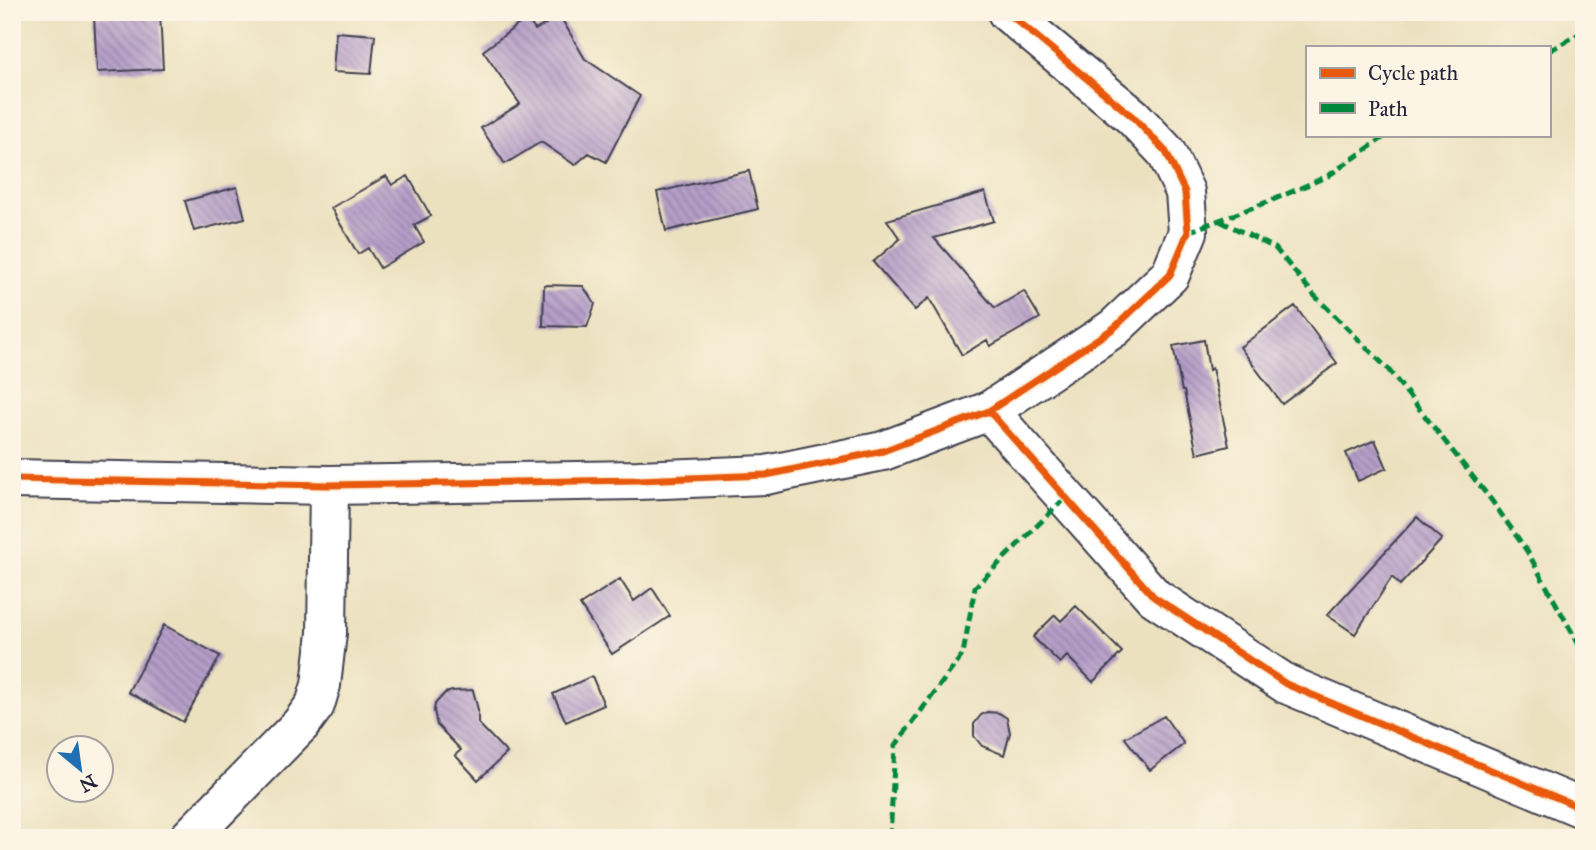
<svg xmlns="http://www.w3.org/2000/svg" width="1596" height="850" viewBox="0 0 1596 850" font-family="'IM FELL Great Primer',serif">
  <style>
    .building { fill: url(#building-back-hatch) }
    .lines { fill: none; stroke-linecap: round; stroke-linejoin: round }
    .minor-casing { stroke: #403f4f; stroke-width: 42 }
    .minor { stroke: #fff; stroke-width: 38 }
    .quiet { stroke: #00873e; stroke-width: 5; stroke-dasharray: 10 5; stroke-linecap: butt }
    .cycleway-casing { stroke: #fcf5e5; stroke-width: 11 }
    .cycleway { stroke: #e8590c; stroke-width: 7 }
  </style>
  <defs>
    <pattern id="building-back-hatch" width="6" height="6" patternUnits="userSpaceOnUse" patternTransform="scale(1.75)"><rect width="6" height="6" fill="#b59ec8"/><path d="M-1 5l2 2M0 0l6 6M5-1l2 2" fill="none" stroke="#9380a4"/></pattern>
  </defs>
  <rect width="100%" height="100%" fill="#fcf5e5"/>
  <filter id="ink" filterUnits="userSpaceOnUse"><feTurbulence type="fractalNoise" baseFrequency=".0143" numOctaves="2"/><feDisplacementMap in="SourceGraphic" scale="14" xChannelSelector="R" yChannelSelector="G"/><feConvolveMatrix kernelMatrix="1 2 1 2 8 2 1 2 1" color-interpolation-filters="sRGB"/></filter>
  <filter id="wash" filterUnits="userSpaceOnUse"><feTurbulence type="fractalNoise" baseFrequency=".00686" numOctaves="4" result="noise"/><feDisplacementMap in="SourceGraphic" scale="28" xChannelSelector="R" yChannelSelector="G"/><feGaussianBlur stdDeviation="1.57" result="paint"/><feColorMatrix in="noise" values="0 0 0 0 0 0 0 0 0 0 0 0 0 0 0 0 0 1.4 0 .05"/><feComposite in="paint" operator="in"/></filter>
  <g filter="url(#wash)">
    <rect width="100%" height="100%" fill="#ece1bf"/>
    <g id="blocks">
      <!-- building -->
      <path class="building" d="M160,13L163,69L97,72L94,16Z
        M560,16L585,59L640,96L606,162L589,153L575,165L541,142L505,164L481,128L520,104L483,51L527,18L535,30Z
        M336,32L375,35L371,74L333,72Z
        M749,171L758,209L666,231L657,192Z
        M386,176L392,185L408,176L431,216L414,225L424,242L380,268L368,248L358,254L331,208Z
        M237,187L245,218L194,231L185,201Z
        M985,192L994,221L934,238L995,308L1024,291L1040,318L990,346L987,340L962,355L929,298L915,310L873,262L900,239L887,220Z
        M544,285L583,286L595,304L587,327L543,326Z
        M1295,306L1337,363L1282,404L1240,347Z
        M1204,340L1209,370L1212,368L1229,446L1197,454L1184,391H1182L1173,346Z
        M1375,440L1387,468L1358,481L1346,453Z
        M1417,517L1442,539L1400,585L1392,577L1355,634L1327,615Z
        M620,579L634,601L652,588L670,616L612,654L580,605Z
        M1076,606L1122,652L1093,682L1067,656L1060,663L1033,637L1055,615L1061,621Z
        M164,625L220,656L183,722L128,692Z
        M592,676L604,705L566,722L553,694Z
        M473,690L478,710V723L507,753L478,780L455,755L461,750L437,725L434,711L435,704L445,693L452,691Z
        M987,712L999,713L1007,718L1010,733L1004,755L982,746L974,736V724L981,715Z
        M1164,716L1184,744L1150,770L1125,738Z"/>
    </g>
  </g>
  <g filter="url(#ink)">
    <use href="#blocks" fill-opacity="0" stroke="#403f4f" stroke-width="2"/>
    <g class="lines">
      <defs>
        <path id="minor" d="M989,411L1154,597L1286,684L1584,809
          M12,479L329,485L638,480L766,475L883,451L989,411L1114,328L1170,275L1188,232L1185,192L1166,152L1133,117L1007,12
          M189,838L301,724L315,705L321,685L327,633L329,485"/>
      </defs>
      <!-- minor casing -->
      <use href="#minor" class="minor-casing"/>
      <!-- minor -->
      <use href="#minor" class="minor"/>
      <!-- quiet -->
      <path class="quiet" d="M1549,51L1584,31
        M1220,221L1275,248L1313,294L1387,368L1492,501L1527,551L1584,654
        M1188,232L1275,199L1328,176L1387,135
        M890,838L895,746L963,654L975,587L1066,497"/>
      <defs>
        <path id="cycleway" d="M989,411L1154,597L1286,684L1584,809
          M12,479L329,485L638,480L766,475L883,451L989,411L1114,328L1170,275L1188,232L1185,192L1166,152L1133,117L1007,12"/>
      </defs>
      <!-- cycleway casing -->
      <use href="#cycleway" class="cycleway-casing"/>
      <!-- cycleway -->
      <use href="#cycleway" class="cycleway"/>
    </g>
  </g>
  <!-- margin -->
  <rect width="1596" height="850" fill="none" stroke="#fcf5e5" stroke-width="42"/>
  <!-- legend -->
  <rect x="1306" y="46" width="245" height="91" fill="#fcf5e5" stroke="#a5a1a1" stroke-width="2"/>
  <rect x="1320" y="68" width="35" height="10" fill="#e8590c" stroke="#a5a1a1" stroke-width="2"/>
  <text x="1368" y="80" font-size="21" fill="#22223b">Cycle path</text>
  <rect x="1320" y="103" width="35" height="10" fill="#00873e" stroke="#a5a1a1" stroke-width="2"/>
  <text x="1368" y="116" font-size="21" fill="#22223b">Path</text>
  <!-- north arrow -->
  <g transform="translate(80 769) rotate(151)"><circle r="33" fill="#fcf5e5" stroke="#a5a1a1" stroke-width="2"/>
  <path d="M0-5L12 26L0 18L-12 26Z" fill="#1f6fb2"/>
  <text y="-10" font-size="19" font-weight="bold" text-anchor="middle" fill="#22223b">N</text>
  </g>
</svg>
